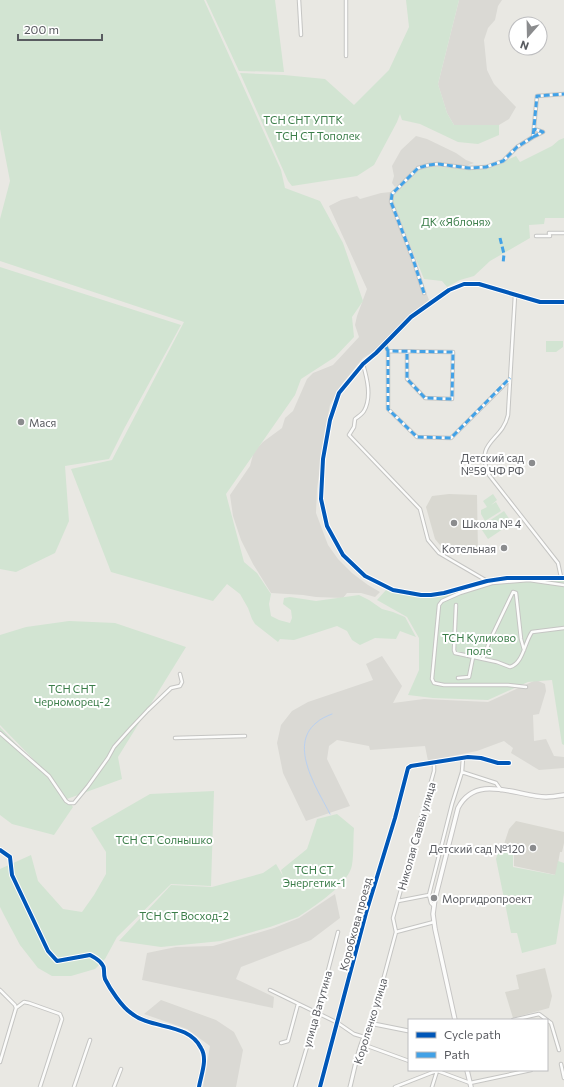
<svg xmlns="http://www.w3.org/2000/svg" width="564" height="1087" viewBox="0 0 564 1087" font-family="Commissioner,sans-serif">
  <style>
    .industrial { fill: #dad9d4 }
    .education { fill: #d9d8d1 }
    .green { fill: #d2e4d2 }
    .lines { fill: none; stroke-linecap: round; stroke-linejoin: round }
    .stream { stroke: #b9d0f0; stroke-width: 1 }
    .minor-casing { stroke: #c5c5c3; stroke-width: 4.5 }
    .tertiary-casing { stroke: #c5c5c3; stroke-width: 5 }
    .secondary-casing { stroke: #c6c5c4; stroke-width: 5.5 }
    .minor { stroke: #fcfcfb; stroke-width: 2.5 }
    .tertiary { stroke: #fcfcfb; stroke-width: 3 }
    .secondary { stroke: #fcfcfb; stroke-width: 3.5 }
    .quiet { stroke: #42a1e6; stroke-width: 3; stroke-dasharray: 6 3; stroke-linecap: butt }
    .cycleway-casing { stroke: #fff; stroke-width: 6 }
    .cycleway { stroke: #0057b8; stroke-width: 4 }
    .poi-dot { fill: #8b8c8e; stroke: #fff; stroke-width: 1.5 }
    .labels { text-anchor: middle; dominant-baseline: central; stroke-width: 4; stroke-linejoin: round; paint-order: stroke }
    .park-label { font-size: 11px; fill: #3b7d49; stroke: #fff }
    .poi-label { font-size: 11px; fill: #595b60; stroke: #fff; text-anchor: start }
    .street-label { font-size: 11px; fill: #595b60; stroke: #fff }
  </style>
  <rect width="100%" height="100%" fill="#e9e8e3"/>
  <!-- industrial -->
  <path class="industrial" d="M459,0H502L498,6L495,20L488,28L484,40L487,70L494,84L516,107L509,119L499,125H454L447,113L438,84Z
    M416,136L427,139L456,153L466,160L474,163L463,167L439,163L421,165L405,180L395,187L392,183L394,176L392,166L401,150Z
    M391,192V200L429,300L409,317L378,349L363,358L342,384L330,405L325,431L317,489L316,513L328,545L338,559L352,573L368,585L380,592L375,597L361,593H347L343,598L316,597L303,595L271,593L253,564L241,540L233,516L230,495L250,466L254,451L263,442L282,428L285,418L293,411L307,379L313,373L333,365L359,337L355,325L357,316L367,289L329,206L341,200L357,196L360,199L381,193Z
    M382,656L402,686L393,703L424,699L488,702L536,680L545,684L546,691L539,714L533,715L534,741L546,739L554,756L564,757V768L539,770L511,753L513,748L504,741L477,751L428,761L425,746L370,750L369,746L337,740L329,746L327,759L350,806L306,821L283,773L277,743L281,725L292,711L308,702L373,680L366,664Z
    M335,894L340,918L311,940L241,967L236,979L274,997L273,1008L142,980L147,953L176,947L213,946L274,928L299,918Z
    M161,1000L216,1020L234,1032L243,1050L236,1087H203L210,1046L187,1029L144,1014Z"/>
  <!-- education -->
  <path class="education" d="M449,494L477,495L478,552L445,551L435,539L426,507L432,496Z
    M516,821L564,832V843L562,852H560L556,875L514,866V853L502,850L509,829Z
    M545,968L552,996L549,1008L513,1018L505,992L519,989L516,975Z"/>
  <!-- green -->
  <path class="green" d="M0,0H204L281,170L285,188L320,201L343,243L363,301L352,317L354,337L335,357L301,379L295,395L226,494L244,562L257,573L271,594L269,604L271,616L279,620L290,623L292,618L291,610L283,604L284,598L290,597L316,601L359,595L369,600L382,609L393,612L405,617L416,637L400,631L396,639L375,638L360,645L352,640L347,631L337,626L294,640L280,639L278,642L255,624L252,619L248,608L240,594L227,584L213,601L111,572L71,469L112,460L184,322L0,261V219L10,181L0,129Z
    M206,0H275L284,72L239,71Z
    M406,0H459L438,84L447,113L454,125H499V135L478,144L458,142L420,124L402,120L400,114L397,122L374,165L357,176L292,186L288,181L240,73L284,75L325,79L354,105L389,70L409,27Z
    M564,138V218H545L544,224L529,225L530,238L490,261L474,276L460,280L447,287L442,281L424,279L393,203V196L419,169L430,166L464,169H487L516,156L520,162L552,146L559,140Z
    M0,267L181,325L125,427L109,459L65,466L69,521L55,553L16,572L0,569Z
    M546,341H563V347L556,352H546Z
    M493,494L497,500L491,505L496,502L501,511L485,521L481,514V510L487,507L483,501Z
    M504,511L512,523L488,539L480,527Z
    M537,579L564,580V745L562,744L552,680L528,682L488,700L433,698L408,695L419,670V638L407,617L377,600L386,590C410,597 434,598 458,592C468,589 478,585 487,582C503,579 520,580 537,579Z
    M69,621L115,623L186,647L118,757L122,779L67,799L73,807L54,835L12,824L0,815V727L58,789L34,760L0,725V635L26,627Z
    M214,791L211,886L171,884L117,937L105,959L95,969L71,976H52L38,968L20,945L4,915L0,907V869L31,855L38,881L63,909L82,912L94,895L106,874V852L91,828L150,794Z
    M337,814L354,828C353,840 354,853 352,865C349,882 323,900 310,909L305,902L310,909L298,917L270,927L221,941L161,947L119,941L171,885L212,887L263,873L276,864L283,876L281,870L307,849L317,819Z
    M502,850L513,854V867L555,875L558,861L564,863V893L556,944L522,953L517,933H511L496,859L498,852Z"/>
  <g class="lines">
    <!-- stream -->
    <path class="stream" d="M330,814C318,790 288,746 316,723C320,719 327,716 332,714"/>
    <defs>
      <path id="minor" d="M299,0L301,35
        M346,0V56
        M533,137L543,132L534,129
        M536,236H550L549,233H564
        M424,293L413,259L391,202L392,194L418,168L429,165L438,164L469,168L486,167L503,161L517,147L533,137L537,96L564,94
        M515,295L508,415C502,442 474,440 489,475L558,563L561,577
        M564,302H540L479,284H464L449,290L411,317L376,353L363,364L339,393L330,420L323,459L321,499L327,526L343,555L365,576L393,590L421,595H431L444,593L487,581L507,578H564
        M385,345L388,351L453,352L452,399L425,398L407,379V352
        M388,351V409L417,437L451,438L510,379
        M363,364C367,378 372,397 364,411C362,414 358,417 355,419L354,427L349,435L420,509L428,540L439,553L487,581
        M456,605L454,650L455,653L497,662L510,667C523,664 525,641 532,632L564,628
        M483,659L490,640L513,592L516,593L521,639L524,650
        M458,678L469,677L473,657
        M526,687L508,685H444L434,683L432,679L439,605L442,601L460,593L492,583L529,580L564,585
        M0,733L49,776L66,801L69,803H74L88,786L108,758L114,747L131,728L148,710L171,688L180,686L182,682L180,674
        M175,738L245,736
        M462,772L496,783L501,790
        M0,850L10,857L12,875L48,951L57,961L90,955C96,958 104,963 104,970C104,973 104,976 105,979C110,989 122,1007 131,1013C151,1030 188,1022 201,1048C208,1059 201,1075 199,1087
        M398,901L429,895
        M434,906L431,903L429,895L452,804L462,772L463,758
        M396,932L434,922
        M0,990L15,1005L16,1008L0,1062
        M270,990L338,1023L354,1034L364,1037
        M16,1008L24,1002L29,1003L60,1014L62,1019L40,1087
        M513,1020L539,1014L551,1023L559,1050
        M371,1025L396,932L393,918L434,771V762
        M281,1043L288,1041L298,1004
        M362,1044L409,1061
        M561,1064L564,1078
        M435,1070L470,1083L531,1070
        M74,1087L90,1040
        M114,1087L121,1069
        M295,1087L317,1013L338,932
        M320,1087L366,913L395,818L408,768L411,766L468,757L481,758L498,763H509
        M395,1087L436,1071
        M432,1087L437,1071"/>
      <path id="tertiary" d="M350,1087C354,1072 361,1030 374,1024L409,1031"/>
      <path id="secondary" d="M455,1020L435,929L433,914L435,899L458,808C476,773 516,796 546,797C552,797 558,796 564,795
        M467,1070L471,1087"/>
    </defs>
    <!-- minor casing -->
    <use href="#minor" class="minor-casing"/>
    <!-- tertiary casing -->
    <use href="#tertiary" class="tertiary-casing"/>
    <!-- secondary casing -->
    <use href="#secondary" class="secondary-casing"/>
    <!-- minor -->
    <use href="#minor" class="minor"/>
    <!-- tertiary -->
    <use href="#tertiary" class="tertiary"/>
    <!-- secondary -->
    <use href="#secondary" class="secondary"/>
    <!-- quiet -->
    <path class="quiet" d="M533,137L543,132L534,129
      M500,238L504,254L503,264
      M424,293L413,259L391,202L392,194L418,168L429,165L438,164L469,168L486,167L503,161L517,147L533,137L537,96L564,94
      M386,347L388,351L453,352L452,399L425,398L407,379V352
      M388,351V409L417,437L451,438L510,378"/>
    <defs>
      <path id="cycleway" d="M564,302H540L479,284H464L449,290L411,317L376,353L363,364L339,393L330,420L323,459L321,499L327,526L343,555L365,576L393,590L421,595H431L444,593L487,581L507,578H564
        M0,850L10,857L12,875L48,951L57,961L90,955C96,958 104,963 104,970C104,973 104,976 105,979C110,989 122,1007 131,1013C151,1030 188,1022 201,1048C208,1059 201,1075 199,1087
        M320,1087L366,913L395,818L408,768L411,766L468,757L481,758L498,763H509"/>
    </defs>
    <!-- cycleway casing -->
    <use href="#cycleway" class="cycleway-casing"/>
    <!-- cycleway -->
    <use href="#cycleway" class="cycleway"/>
  </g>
  <!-- markers -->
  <g class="poi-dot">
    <circle cx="21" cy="422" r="4"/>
    <circle cx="532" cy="463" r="4"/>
    <circle cx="454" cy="523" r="4"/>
    <circle cx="504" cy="548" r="4"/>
    <circle cx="533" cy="848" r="4"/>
    <circle cx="434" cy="898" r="4"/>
  </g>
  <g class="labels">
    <!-- park labels -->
    <g class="park-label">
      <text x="303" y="119">ТСН СНТ УПТК</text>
      <text x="318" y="135">ТСН СТ Тополек</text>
      <text x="456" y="221">ДК «Яблоня»</text>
      <text x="479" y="637">ТСН Куликово<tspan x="479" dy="13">поле</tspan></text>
      <text x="72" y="688">ТСН СНТ<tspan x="72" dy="13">Черноморец-2</tspan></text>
      <text x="164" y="839">ТСН СТ Солнышко</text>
      <text x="314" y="869">ТСН СТ<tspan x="314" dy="13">Энергетик-1</tspan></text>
      <text x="184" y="915">ТСН СТ Восход-2</text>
    </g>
    <!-- poi labels -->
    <g class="poi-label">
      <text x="29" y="422">Мася</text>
      <text x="524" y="457" text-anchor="end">Детский сад<tspan x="524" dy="13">№59 ЧФ РФ</tspan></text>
      <text x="462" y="523">Школа № 4</text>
      <text x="496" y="548" text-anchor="end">Котельная</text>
      <text x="525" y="848" text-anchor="end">Детский сад №120</text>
      <text x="442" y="898">Моргидропроект</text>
    </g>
    <!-- street labels -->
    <g class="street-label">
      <text transform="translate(416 836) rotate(-74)">Николая Саввы улица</text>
      <text transform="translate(355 924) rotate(-75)">Коробкова проезд</text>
      <text transform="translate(317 1009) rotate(-74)">улица Ватутина</text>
      <text transform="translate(370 1021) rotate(-73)">Короленко улица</text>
    </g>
  </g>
  <!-- legend -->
  <rect x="408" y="1019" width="140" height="52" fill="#ffffff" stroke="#bdbdbf"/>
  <rect x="416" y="1032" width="20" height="6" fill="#0057b8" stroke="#bdbdbf"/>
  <text x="444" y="1039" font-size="12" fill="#595b60">Cycle path</text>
  <rect x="416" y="1052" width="20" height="6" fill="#42a1e6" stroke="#bdbdbf"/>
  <text x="444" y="1059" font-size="12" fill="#595b60">Path</text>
  <!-- north arrow -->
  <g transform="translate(528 36) rotate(200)"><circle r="19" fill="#ffffff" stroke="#bdbdbf"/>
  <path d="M0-3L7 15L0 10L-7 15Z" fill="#8b8c8e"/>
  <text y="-6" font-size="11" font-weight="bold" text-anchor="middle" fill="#595b60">N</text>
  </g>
  <!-- scale -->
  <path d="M18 34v6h84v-6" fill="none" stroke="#595b60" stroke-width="2"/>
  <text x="24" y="34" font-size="12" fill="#595b60" stroke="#ffffff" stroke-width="3" paint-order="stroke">200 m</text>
</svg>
